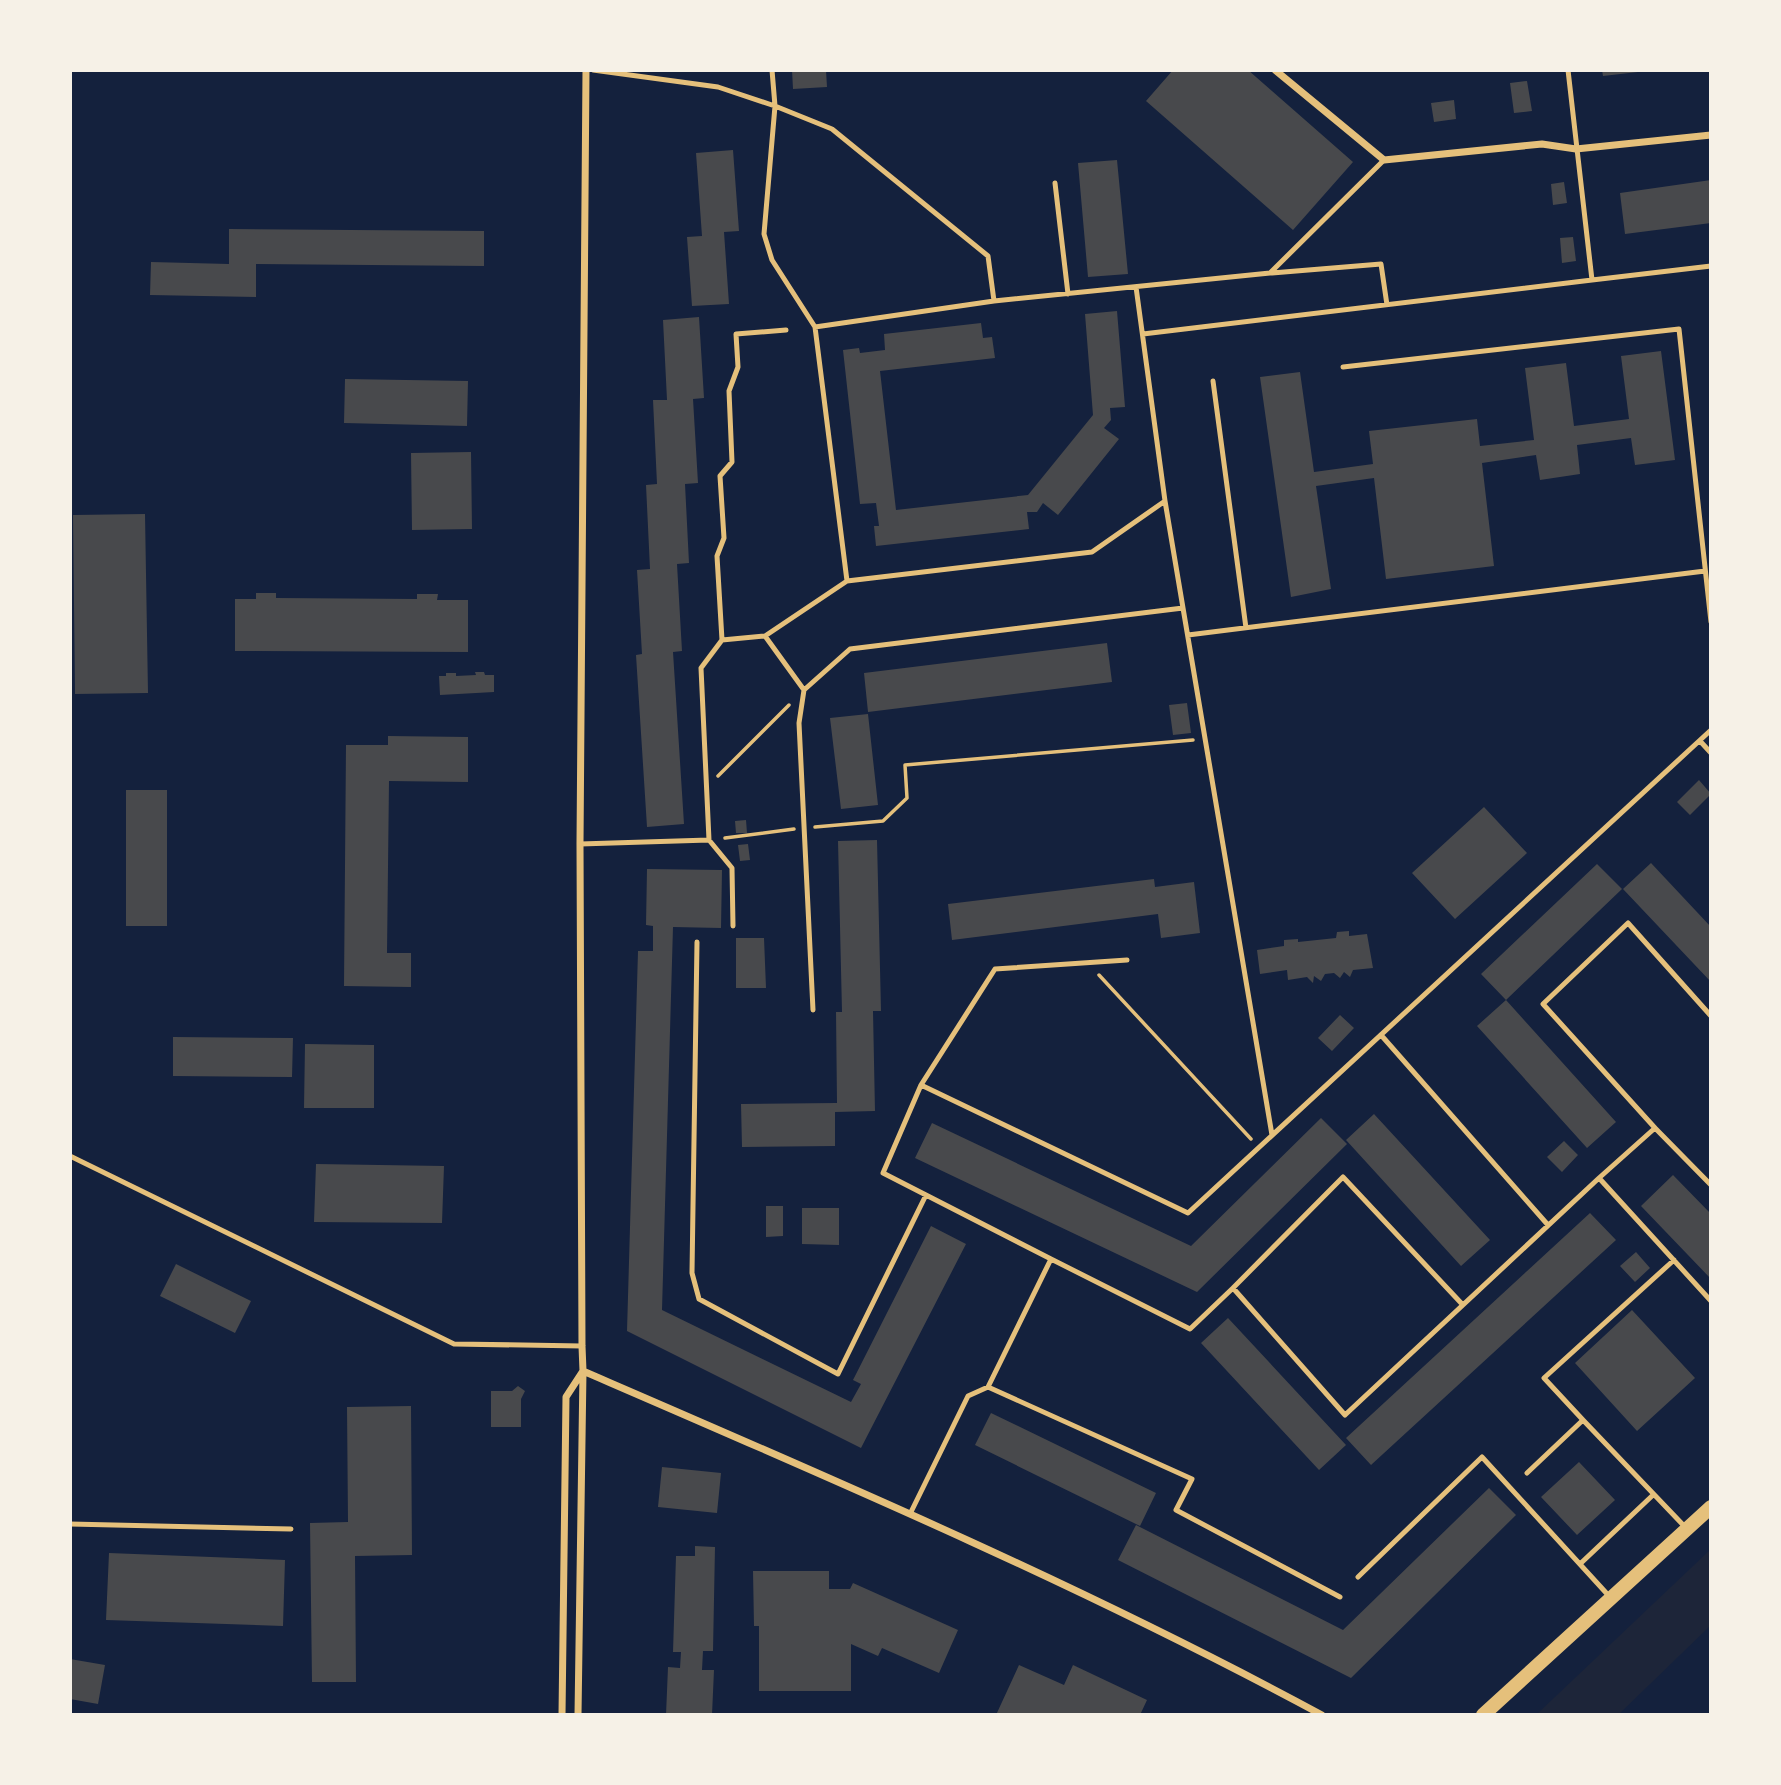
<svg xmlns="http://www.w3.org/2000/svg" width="1781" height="1785" viewBox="0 0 1781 1785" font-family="Ubuntu,sans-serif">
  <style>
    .green { fill: #1d2539 }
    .building { fill: #48494c }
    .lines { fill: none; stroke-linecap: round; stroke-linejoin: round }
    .path { stroke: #e5c07b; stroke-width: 3.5 }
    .service { stroke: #e5c07b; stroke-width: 5 }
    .minor { stroke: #e5c07b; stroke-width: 7 }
    .secondary { stroke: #e5c07b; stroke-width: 14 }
  </style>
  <rect width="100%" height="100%" fill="#14213d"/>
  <!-- green -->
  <path class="green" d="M1711,1549V1625L1618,1715H1536Z"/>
  <!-- building -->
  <path class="building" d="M792,70H826L827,87L793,89Z
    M1173,70H1248L1353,162L1293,230L1146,101Z
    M1602,70H1638V72L1603,76Z
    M1527,81L1532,111L1514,113L1510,83Z
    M1454,100L1456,119L1434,122L1431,103Z
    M733,150L739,231L724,232L729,304L692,306L687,237L702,236L696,153Z
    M1117,160L1128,274L1088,277L1078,163Z
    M1711,180V223L1625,234L1620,193Z
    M1564,182L1567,203L1553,205L1551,184Z
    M229,229L484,231V266L256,264V297L150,295L151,262L229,264Z
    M1573,237L1576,261L1562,263L1560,238Z
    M1117,311L1125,407L1110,408L1111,420L1104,428L1119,439L1058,515L1043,503L1037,512H1027L1029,529L876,546L874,526H879L876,503L860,504L843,350L859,348L860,353L885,350L884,334L981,323L983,338L992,337L995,358L880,371L896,510L1028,495L1093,415L1085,314Z
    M699,317L704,398L693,399L698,483L685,484L689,563L677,564L682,651L673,652L684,824L647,827L636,655L642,654L637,570L650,569L646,485L657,484L653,400H667L663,320Z
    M1661,351L1675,460L1635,465L1631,438L1577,445L1580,474L1540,480L1536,455L1482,463L1494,566L1386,579L1374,478L1316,486L1331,589L1291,597L1260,377L1300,372L1314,472L1373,464L1369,431L1477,419L1480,446L1534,440L1525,368L1566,363L1574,426L1629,419L1621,356Z
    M345,379L468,381L467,426L344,423Z
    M471,452L472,529L412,530L411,453Z
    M145,514L148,693L75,694L73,515Z
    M256,593H276V598L417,599V594H438L437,600H468V652L235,651V599H256Z
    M1107,643L1112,682L868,712L864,673Z
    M475,672H484L485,675H494V692L440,695L439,676H446V673H456V676L476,675Z
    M1187,703L1191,733L1173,735L1169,705Z
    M868,714L878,805L841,809L830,718Z
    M388,736L468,737V782L389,781L387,953H411V987L344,986L346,745H388Z
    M1699,780L1711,794L1690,815L1677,802Z
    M126,790H167V926H126Z
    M1484,807L1527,853L1455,919L1412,873Z
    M746,820L747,833H736L735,821Z
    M877,840L881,1011H873L875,1111L835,1112V1146L742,1147L741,1104L837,1103L836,1012H842L838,841Z
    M748,844L750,860L740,861L738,845Z
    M1651,863L1711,927V982L1623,889Z
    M1597,864L1622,889L1506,1000L1481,974Z
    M647,869L722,870L721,928L673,927L662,1310L851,1402L861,1384L853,1380L931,1226L966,1244L861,1448L627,1331L638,951H653V926L646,925Z
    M1154,879L1155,887L1194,882L1200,933L1161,938L1158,914L952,940L948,904Z
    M1349,931V936L1367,934L1373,968L1353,970L1350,977L1344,972L1340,978L1334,973L1325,974L1321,981L1314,976L1313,983L1307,977L1288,980L1287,970L1260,974L1257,950L1284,946V940L1298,939V942L1336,938L1337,932Z
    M736,938H764L766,988H736Z
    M1506,1000L1616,1122L1587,1148L1477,1026Z
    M1340,1015L1354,1028L1332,1051L1318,1038Z
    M173,1037L293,1038L292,1077L173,1076Z
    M305,1044L374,1045V1108H304Z
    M1374,1114L1490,1240L1461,1266L1346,1140Z
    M1321,1118L1347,1144L1197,1292L915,1158L932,1123L1191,1246Z
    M1564,1141L1578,1155L1562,1172L1547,1157Z
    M316,1164L444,1166L442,1223L314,1222Z
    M1673,1175L1711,1214V1279L1641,1206Z
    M766,1206H783V1236L766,1237Z
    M802,1208H839V1245L802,1244Z
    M1590,1213L1616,1240L1371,1465L1346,1438Z
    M1636,1252L1650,1268L1635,1282L1620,1266Z
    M176,1264L251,1301L235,1333L160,1296Z
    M1632,1310L1695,1378L1637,1431L1575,1363Z
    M1228,1318L1346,1445L1319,1470L1201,1343Z
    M518,1386L525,1391L521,1399V1427H491V1391H512Z
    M411,1406L412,1555L355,1556L356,1682H312L310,1523L348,1522L347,1407Z
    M991,1413L1156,1493L1140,1526L975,1445Z
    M1579,1462L1615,1500L1577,1535L1541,1497Z
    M662,1467L721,1473L717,1513L658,1507Z
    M1489,1488L1516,1515L1351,1678L1118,1560L1136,1525L1343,1630Z
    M695,1546L715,1547L713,1651H703L702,1670H714L712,1715H666L668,1667L680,1668L681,1652H673L676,1556H695Z
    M109,1553L285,1560L283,1626L106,1620Z
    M753,1571H829V1589H850L853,1583L958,1630L939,1673L882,1648L878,1656L851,1644V1691H759V1626H754Z
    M70,1659L105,1665L98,1704L70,1699Z
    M1019,1665L1064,1685L1073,1665L1147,1700L1140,1715H996Z"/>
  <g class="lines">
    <!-- path -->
    <path class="path" d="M718,776L789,705
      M815,827L883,821L907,798L905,765L1193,740
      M725,838L794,829
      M1099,975L1251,1139"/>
    <!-- service -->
    <path class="service" d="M593,70L718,87L775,106L764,234L772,260L815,327L847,581L1092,552L1165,501L1136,287
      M772,70L775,106L832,129L988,256L994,301
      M1568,70L1592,280L1711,266
      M1055,183L1068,294
      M1272,273L1381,264L1387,305
      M815,327L994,301L1270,273L1384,160
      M1143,334L1592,280
      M1343,367L1679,329L1711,622
      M1213,381L1246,628
      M1183,608L1272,1135
      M1188,635L1705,571
      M765,636L847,581
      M722,640L765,636L804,690
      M1700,741L1711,753
      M709,840L732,868L733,926
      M580,844L709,840L701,668L722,640L717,556L724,538L720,476L732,462L729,391L738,367L736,334L786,330
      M697,942L692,1273L699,1299L838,1374L926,1195
      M813,1010L799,723L804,690L850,649L1183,608L1165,501
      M1711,1016L1628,923L1543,1004L1655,1128L1599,1178L1711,1301
      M1381,1035L1548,1225
      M921,1085L1188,1213L1711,730
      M1655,1128L1711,1185
      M70,1156L454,1344L582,1346
      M1051,1259L1190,1329L1233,1288L1345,1415L1599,1178
      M1233,1288L1343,1177L1462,1304
      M988,1387L1192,1479L1176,1510L1340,1597
      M1583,1420L1544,1378L1674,1260
      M1527,1473L1583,1420L1687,1529
      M911,1512L968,1396L988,1387L1051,1259L883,1173L921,1085L995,969L1127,960
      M70,1524L291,1529
      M1580,1564L1653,1495
      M1358,1577L1482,1457L1609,1596"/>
    <!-- minor -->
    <path class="minor" d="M1275,70L1384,160L1542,144L1576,149L1711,135
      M583,1371C833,1479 1083,1586 1322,1715
      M562,1715L566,1397L583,1371
      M578,1715L583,1371L582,1346L580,844L586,70"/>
    <!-- secondary -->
    <path class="secondary" d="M1483,1715L1711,1507"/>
  </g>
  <!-- border -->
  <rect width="1781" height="1785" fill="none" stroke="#f6f1e7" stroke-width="144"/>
</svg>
